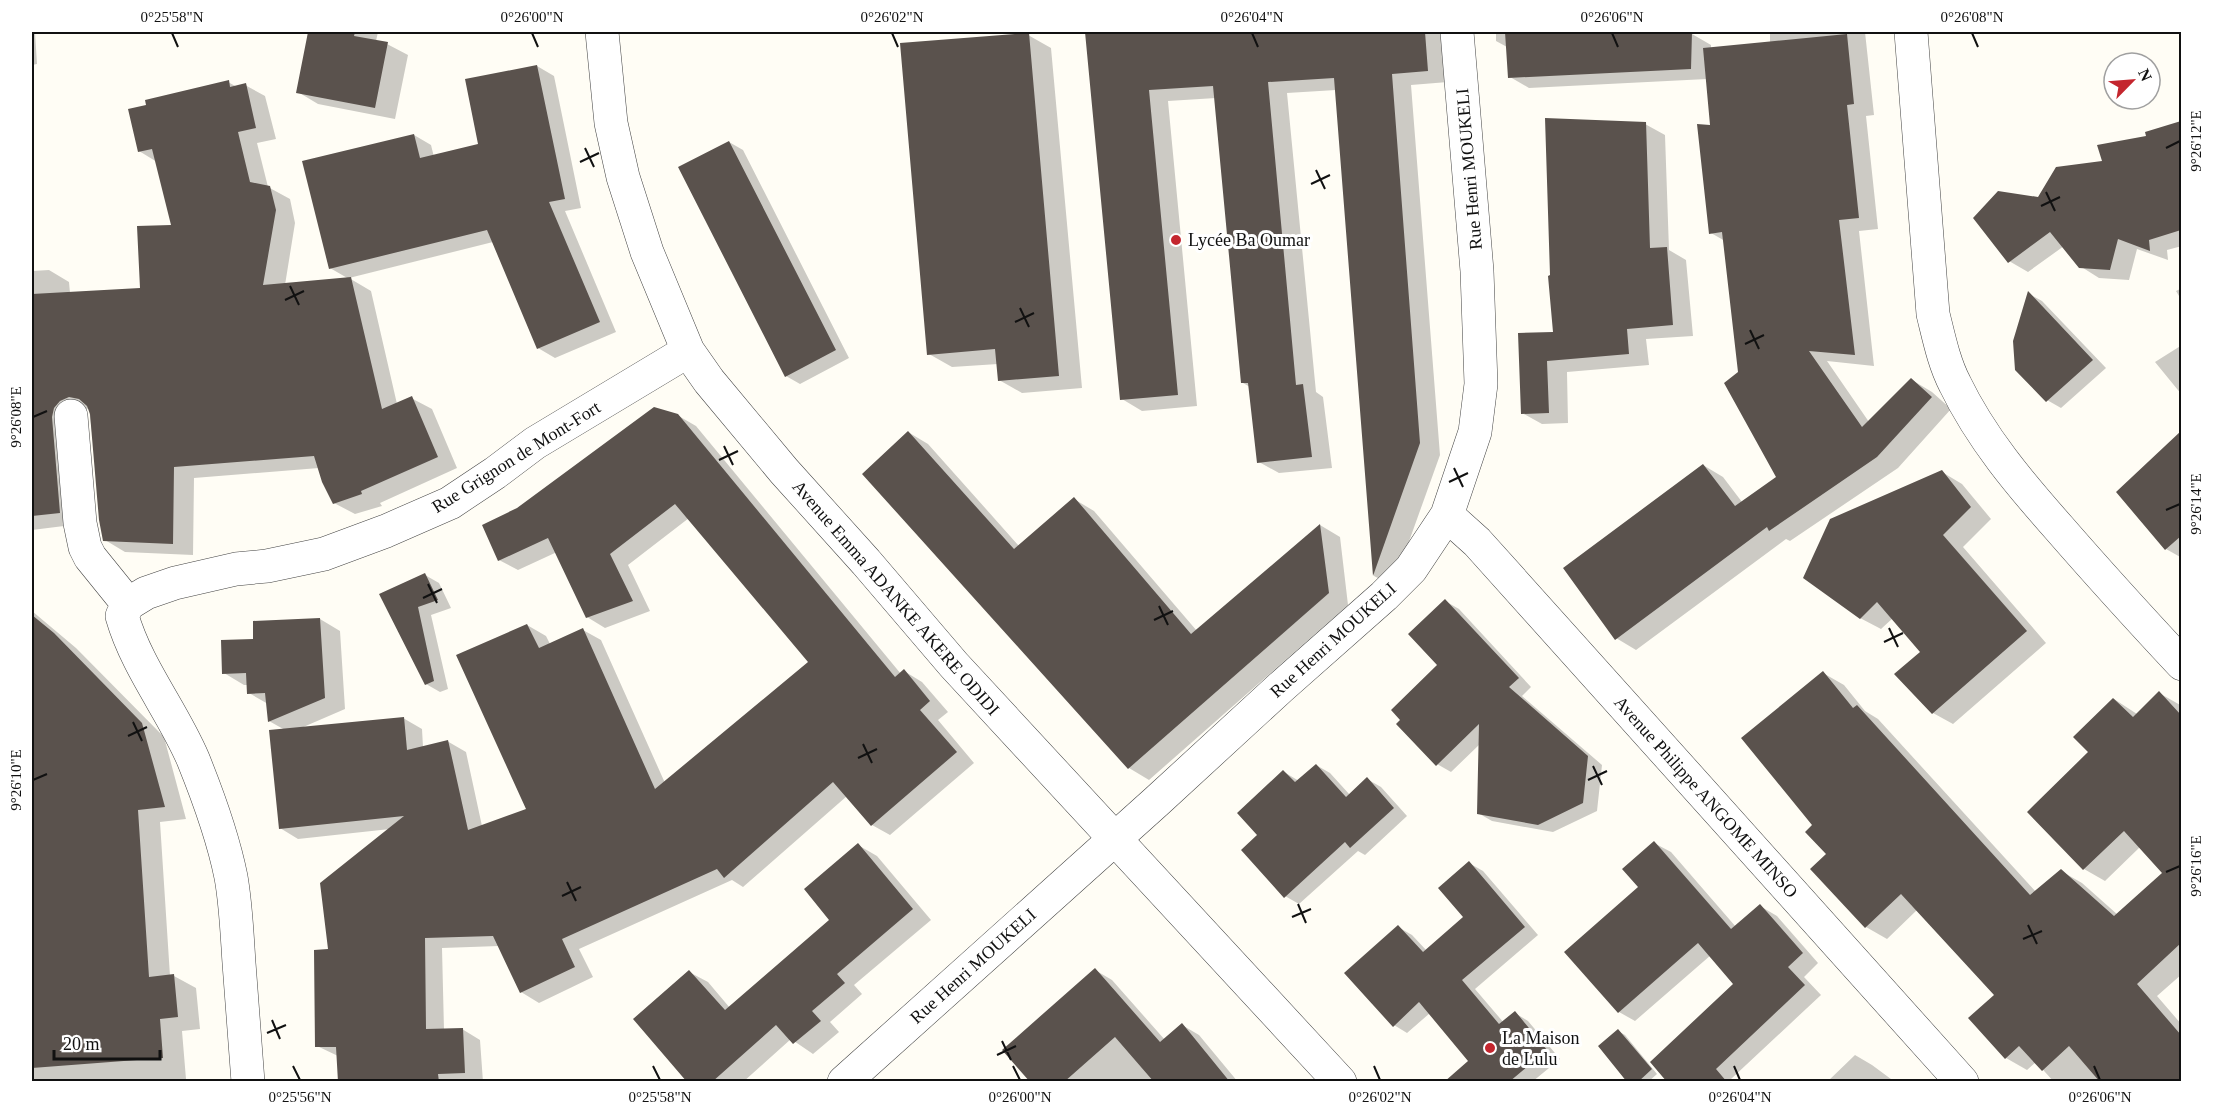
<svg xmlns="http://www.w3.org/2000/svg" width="2213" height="1113" viewBox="0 0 2213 1113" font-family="Georgia,serif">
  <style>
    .shadow { fill: #0003 }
    .building { fill: #5a524d }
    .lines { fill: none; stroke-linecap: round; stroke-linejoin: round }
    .minor-casing { stroke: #444; stroke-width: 34 }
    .minor { stroke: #fff; stroke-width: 33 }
    .ticks { fill: none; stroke: #111; stroke-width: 2 }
    .poi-dot { fill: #c4262e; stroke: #fff; stroke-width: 2 }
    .labels { text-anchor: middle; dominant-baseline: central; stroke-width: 6; stroke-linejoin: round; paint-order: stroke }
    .street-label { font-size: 18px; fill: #111; stroke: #fff }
    .poi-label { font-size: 18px; fill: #111; stroke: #fff; text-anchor: start }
    .neatline { fill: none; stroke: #111; stroke-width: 2 }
    .ticks-label { font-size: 15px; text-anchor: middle; fill: #111 }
  </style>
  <rect width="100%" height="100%" fill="#fffdf5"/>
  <!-- shadow -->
  <path class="shadow" d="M32,32H35L37,64L32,65Z
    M309,32H378L376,41L387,44L408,55L395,119L318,104L298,92Z
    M1087,32H1157L1161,34L1195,32H1444L1448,82L1411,85L1440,455L1393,586L1374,576L1336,90L1287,93L1316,392L1323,397L1332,468L1279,473L1259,462L1250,387L1243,383L1216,98L1168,101L1197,406L1142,411L1122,399Z
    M1496,32H1647L1648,34H1692L1711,45V48L1770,43V32H1865L1874,115L1866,116L1878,229L1859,231L1874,366L1827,361L1869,422L1912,380L1932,392L1951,409L1898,468L1790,541L1786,539L1636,650L1616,638L1703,465L1723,477L1742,502L1778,478L1739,373L1725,241L1711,233L1712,126L1707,79L1529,88L1510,77L1507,47L1496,41Z
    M1028,35L1051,48L1082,388L1022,393L999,380L998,364L952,367L929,354Z
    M537,66L554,76L581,208L565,211L616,332L555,358L538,348L493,242L349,278L371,291L397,404L411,398L432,409L457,468L380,503L382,506L355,514L334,503L319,468L194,478L193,555L125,552L105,540L89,408L80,412V524L32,530V271L49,270L69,282L70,293L142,289L173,226L157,162L139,151L228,82L237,87L245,85L265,96L276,139L257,143L268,187L290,199L295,223L285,285L349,279L330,268L414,135L431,145L434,157L480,145Z
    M2182,122V246L2167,250L2168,260L2137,249L2129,280L2099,278L2080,266L2064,246L2028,272L2009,261L2039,198L2148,137L2147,133Z
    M1645,124L1665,135L1669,250L1686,260L1693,336L1646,339L1649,365L1567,372L1568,423L1542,424L1522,413L1554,333L1552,277Z
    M729,142L743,150L849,358L800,384L786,376Z
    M2182,288V301L2176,291Z
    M2029,294L2042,301L2106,368L2061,408L2047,400Z
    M2182,345V395L2155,362Z
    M677,415L696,426L901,674L904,671L922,682L948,712L938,720L974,763L890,835L872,825L847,796L743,887L732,880L579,949L593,977L539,1003L521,992L499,946L442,948L444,1030L462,1029L480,1040L483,1082H339L338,1056L317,1046L390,829L298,839L280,828L285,730L269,721L268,704L249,693L248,685H244L224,673L255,640L320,619L340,631L345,709L301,728L403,718L422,729L423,747L447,741L466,752L482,826L528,809L527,625L546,636L550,644L583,630L601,640L665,783L810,662L689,518L628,565L650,611L605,628L587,617L557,552L518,570L499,560L518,509Z
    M908,432L928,444L1019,546L1074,499L1094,511L1197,631L1320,525L1340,537L1348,605L1149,780L1129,768Z
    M2182,432V558L2166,549L2118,493Z
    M1942,472L1962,484L1991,519L1963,547L2046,643L1953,724L1933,713L1923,652L1893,618L1881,629L1860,618Z
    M425,575L439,583L451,608L431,615L448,689L440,692L426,684L381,595Z
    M1445,601L1459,609L1531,687L1522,696L1602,765L1597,811L1553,832L1492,821L1478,813L1480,744L1451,772L1437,764L1440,665Z
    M32,611L76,648L164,737L186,819L160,822L170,976H174L196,988L200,1029L182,1031L186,1079L190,1082H32V939L41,938L33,836L32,837Z
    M1823,673L1844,685L1865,711L1878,719L2036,892L2061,871L2082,883L2118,915L2164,873L2140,847L2105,881L2084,869L2029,812L2090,752L2114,699L2137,714L2159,693L2182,706V974L2157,996L2182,1025V1082H2054L2036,1062L2027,1070L2006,1058L1970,1019L1996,995L1917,910L1887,939L1866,927L1812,869L1828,854L1814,825Z
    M1316,765L1330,773L1350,795L1367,779L1381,787L1407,816L1365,855L1358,851L1299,904L1285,896L1259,836L1284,772L1299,781Z
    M1654,843L1671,852L1736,927L1760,906L1777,916L1818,963L1804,977L1821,995L1731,1079L1734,1082H1669L1735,984L1711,955L1635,1021L1619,1012L1640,887Z
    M858,845L877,856L931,920L854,985L862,994L830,1022L839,1032L813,1054L791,1039L743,1082H689V972L708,982L730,1008L831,920Z
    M1469,863L1483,871L1538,935L1475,989L1504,1023L1515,1013L1528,1021L1560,1059L1532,1082H1458L1470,1061L1430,1013L1407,1033L1394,1025L1398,927L1412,935L1427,951L1465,918Z
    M1095,970L1112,980L1165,1040L1182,1025L1199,1035L1238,1082H1032Z
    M1618,1031L1625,1035L1657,1074L1648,1082H1629Z
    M1855,1055L1872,1065L1895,1082H1827Z"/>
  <!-- building -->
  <path class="building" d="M308,32H355L354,36L388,42L375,108L296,93Z
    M1085,32H1425L1428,71L1392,74L1420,443L1373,576L1334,78L1268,82L1296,385L1303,384L1312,457L1257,463L1248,383H1241L1213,86L1149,90L1178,395L1120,400Z
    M1505,32H1692L1691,69L1508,78Z
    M1029,33L1059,376L998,381L995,349L927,355L900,43Z
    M1847,34L1854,104L1847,105L1859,218L1839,220L1855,355L1809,351L1862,427L1911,378L1932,397L1877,457L1769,531L1767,527L1615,640L1563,568L1703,464L1735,506L1776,477L1724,383L1738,372L1722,232L1709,234L1697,124L1710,125L1703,48Z
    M537,65L565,199L549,202L600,322L537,349L487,230L329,269L302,161L414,134L420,158L478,144L465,79Z
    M229,80L230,87L246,83L256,128L238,132L250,182L270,186L276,210L263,285L351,277L382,409L412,396L438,457L361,491L362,494L333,504L322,482L314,456L174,467L173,544L103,541L99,520L90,414L87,406L79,399L69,397L60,401L54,408L52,417L60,513L32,516V294L140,288L137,226L171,225L152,149L138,152L128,109L146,105L145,100Z
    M1545,118L1646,122L1650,248L1667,247L1673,325L1627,329L1629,354L1547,361L1549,413L1521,414L1518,333L1553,332L1548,276L1550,275Z
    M2181,121V230L2149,240L2150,251L2118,239L2110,270L2079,268L2050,232L2008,263L1973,218L1998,191L2038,197L2056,167L2102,161L2097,145L2146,136L2145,132Z
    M729,141L836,350L785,377L678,167Z
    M2028,291L2093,360L2046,402L2015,370L2013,341Z
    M654,407L678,414L895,677L904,669L930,701L920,710L957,752L871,826L833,782L724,878L717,869L562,939L575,967L520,993L493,936L425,938L426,1029L463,1028L465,1073L438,1074L439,1082H338L336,1047H315L314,950L328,949L320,883L404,816L279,829L269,730L404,717L407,750L448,740L468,830L526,809L456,655L527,624L539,648L583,628L655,789L808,662L675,504L610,554L633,601L586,618L548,538L498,561L482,525L517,508Z
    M908,431L1014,549L1074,497L1191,634L1320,524L1329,593L1128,769L862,474Z
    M2181,431V536L2165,550L2116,492Z
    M1942,470L1971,507L1943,535L2027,631L1932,714L1894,674L1920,652L1877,602L1860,619L1803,578L1830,519Z
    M425,573L438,600L418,607L434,681L425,685L379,594Z
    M1445,599L1519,678L1509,687L1588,756L1583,803L1538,825L1477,814L1479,724L1436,766L1396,724L1400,720L1391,710L1437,665L1408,634Z
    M32,615L54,633L142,723L165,807L138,810L149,977L174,974L178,1017L160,1019L163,1058L32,1068Z
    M320,618L325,698L268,722L265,693L247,694L246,673L222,674L221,640L253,639V621Z
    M1823,671L1853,708L1857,705L2030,895L2061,869L2114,916L2162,873L2124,831L2083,870L2027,812L2088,752L2073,737L2113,698L2133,717L2159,691L2181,715V943L2137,984L2181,1035V1082H2100L2069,1046L2042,1071L2019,1046L2005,1059L1968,1018L1994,995L1901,894L1865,928L1810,869L1826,854L1805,832L1812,825L1741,738Z
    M1316,764L1346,797L1367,777L1394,808L1350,848L1345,842L1284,898L1241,850L1257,835L1237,813L1283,770L1295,782Z
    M1654,841L1731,929L1760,904L1803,953L1788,967L1805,985L1716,1069L1727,1082H1667L1650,1062L1733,984L1698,943L1618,1013L1564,952L1638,887L1622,869Z
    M858,843L913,909L837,974L845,983L812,1011L821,1021L793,1044L776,1025L712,1082H687L633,1019L689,970L725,1010L829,920L804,889Z
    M1469,861L1525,927L1462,980L1499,1024L1515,1011L1547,1050L1509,1082H1444L1468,1061L1419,1002L1393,1027L1344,973L1398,925L1423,952L1463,917L1438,888Z
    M1095,968L1160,1042L1182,1023L1230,1082H1154L1115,1037L1064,1082H1030L1002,1050Z
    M1618,1029L1652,1069L1638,1082H1627L1598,1046Z"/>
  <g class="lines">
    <defs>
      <path id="minor" d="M602,32L611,123L623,177L647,252L688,351L709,381L784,471L866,562L954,665L1340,1082
        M1911,32L1933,314C1939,338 1944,363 1955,384C1981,438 2020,484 2059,528C2099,574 2140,619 2182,664
        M71,416L80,523L85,547L90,557L128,604
        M1447,515L1477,542L1962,1082
        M248,1082C245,1042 242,1002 239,963C237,934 236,905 231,877C223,837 208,796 193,759C172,710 137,668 122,616L128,604L146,593L175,583L236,569L267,566L324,554L386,531L450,503L495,473L535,443L688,351
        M844,1082L1157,801L1281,687L1384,596L1411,569L1447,515L1475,432L1481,384L1477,271L1457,32"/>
    </defs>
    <!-- minor casing -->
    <use href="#minor" class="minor-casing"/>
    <!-- minor -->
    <use href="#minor" class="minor"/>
  </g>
  <!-- ticks -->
  <path class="ticks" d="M172,33L178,47M532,33L538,47M892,33L898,47M1252,33L1258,47M1612,33L1618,47M1972,33L1978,47M585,148L594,167M2166,148L2180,141M580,162L599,153M1316,170L1325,189M1311,184L1330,175M2046,192L2055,211M2041,206L2060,197M290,286L299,305M285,300L304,291M1020,308L1029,327M1015,322L1034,313M1750,330L1759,349M1745,344L1764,335M33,417L47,411M724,446L733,465M719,460L738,451M1454,468L1463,487M1449,482L1468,473M2166,510L2180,504M428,584L437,603M423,598L442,589M1159,606L1168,625M1154,620L1173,611M1889,628L1898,647M1884,642L1903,633M133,722L142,741M128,736L147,727M863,744L872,763M858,758L877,749M1593,766L1602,785M33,780L47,774M1588,780L1607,771M2166,872L2180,866M567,882L576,901M562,896L581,887M1298,904L1306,923M1292,917L1311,909M2028,925L2037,944M2023,939L2042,931M272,1020L280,1039M267,1033L286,1025M1002,1041L1011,1060M997,1055L1016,1046M293,1066L300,1080M653,1066L660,1080M1013,1066L1020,1080M1374,1066L1380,1080M1734,1066L1740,1080M2094,1066L2100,1080"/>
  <!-- markers -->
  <g class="poi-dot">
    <circle cx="1176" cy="240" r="6"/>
    <circle cx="1490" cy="1048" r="6"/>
  </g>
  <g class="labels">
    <!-- street labels -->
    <g class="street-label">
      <text transform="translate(1469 169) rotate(-95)">Rue Henri MOUKELI</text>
      <text transform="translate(516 457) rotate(-32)">Rue Grignon de Mont-Fort</text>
      <text transform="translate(896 598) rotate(49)">Avenue Emma ADANKE AKERE ODIDI</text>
      <text transform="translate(1333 640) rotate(-42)">Rue Henri MOUKELI</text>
      <text transform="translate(1706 797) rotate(48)">Avenue Philippe ANGOME MINSO</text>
      <text transform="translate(973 966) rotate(-42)">Rue Henri MOUKELI</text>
    </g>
    <!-- poi labels -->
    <g class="poi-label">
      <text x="1188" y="240">Lycée Ba Oumar</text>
      <text x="1502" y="1038">La Maison<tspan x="1502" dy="21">de Lulu</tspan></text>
    </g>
  </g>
  <!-- border -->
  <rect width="2213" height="1113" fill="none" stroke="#ffffff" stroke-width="66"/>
  <!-- north arrow -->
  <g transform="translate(2132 81) rotate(65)"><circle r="28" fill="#ffffff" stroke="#a0a0a0" stroke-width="1.5"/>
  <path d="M0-4.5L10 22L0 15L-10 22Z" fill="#c4262e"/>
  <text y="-9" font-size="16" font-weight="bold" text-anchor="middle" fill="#111111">N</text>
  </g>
  <!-- scale -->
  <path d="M54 1050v9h106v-9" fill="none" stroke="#111111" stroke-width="3"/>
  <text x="63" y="1050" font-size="18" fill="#111111" stroke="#ffffff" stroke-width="4.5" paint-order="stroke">20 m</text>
  <rect x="33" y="33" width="2147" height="1047" class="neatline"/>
  <g class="ticks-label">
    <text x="172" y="22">0°25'58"N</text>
    <text x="532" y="22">0°26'00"N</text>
    <text x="892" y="22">0°26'02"N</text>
    <text x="1252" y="22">0°26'04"N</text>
    <text x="1612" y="22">0°26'06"N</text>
    <text x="1972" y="22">0°26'08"N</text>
    <text transform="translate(2196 141) rotate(-90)" y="5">9°26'12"E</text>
    <text transform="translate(16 417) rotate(-90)" y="5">9°26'08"E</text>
    <text transform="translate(2196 504) rotate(-90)" y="5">9°26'14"E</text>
    <text transform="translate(16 780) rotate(-90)" y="5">9°26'10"E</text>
    <text transform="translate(2196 866) rotate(-90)" y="5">9°26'16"E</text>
    <text x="300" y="1102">0°25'56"N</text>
    <text x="660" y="1102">0°25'58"N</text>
    <text x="1020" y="1102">0°26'00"N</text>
    <text x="1380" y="1102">0°26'02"N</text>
    <text x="1740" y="1102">0°26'04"N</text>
    <text x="2100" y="1102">0°26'06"N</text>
  </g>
</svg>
